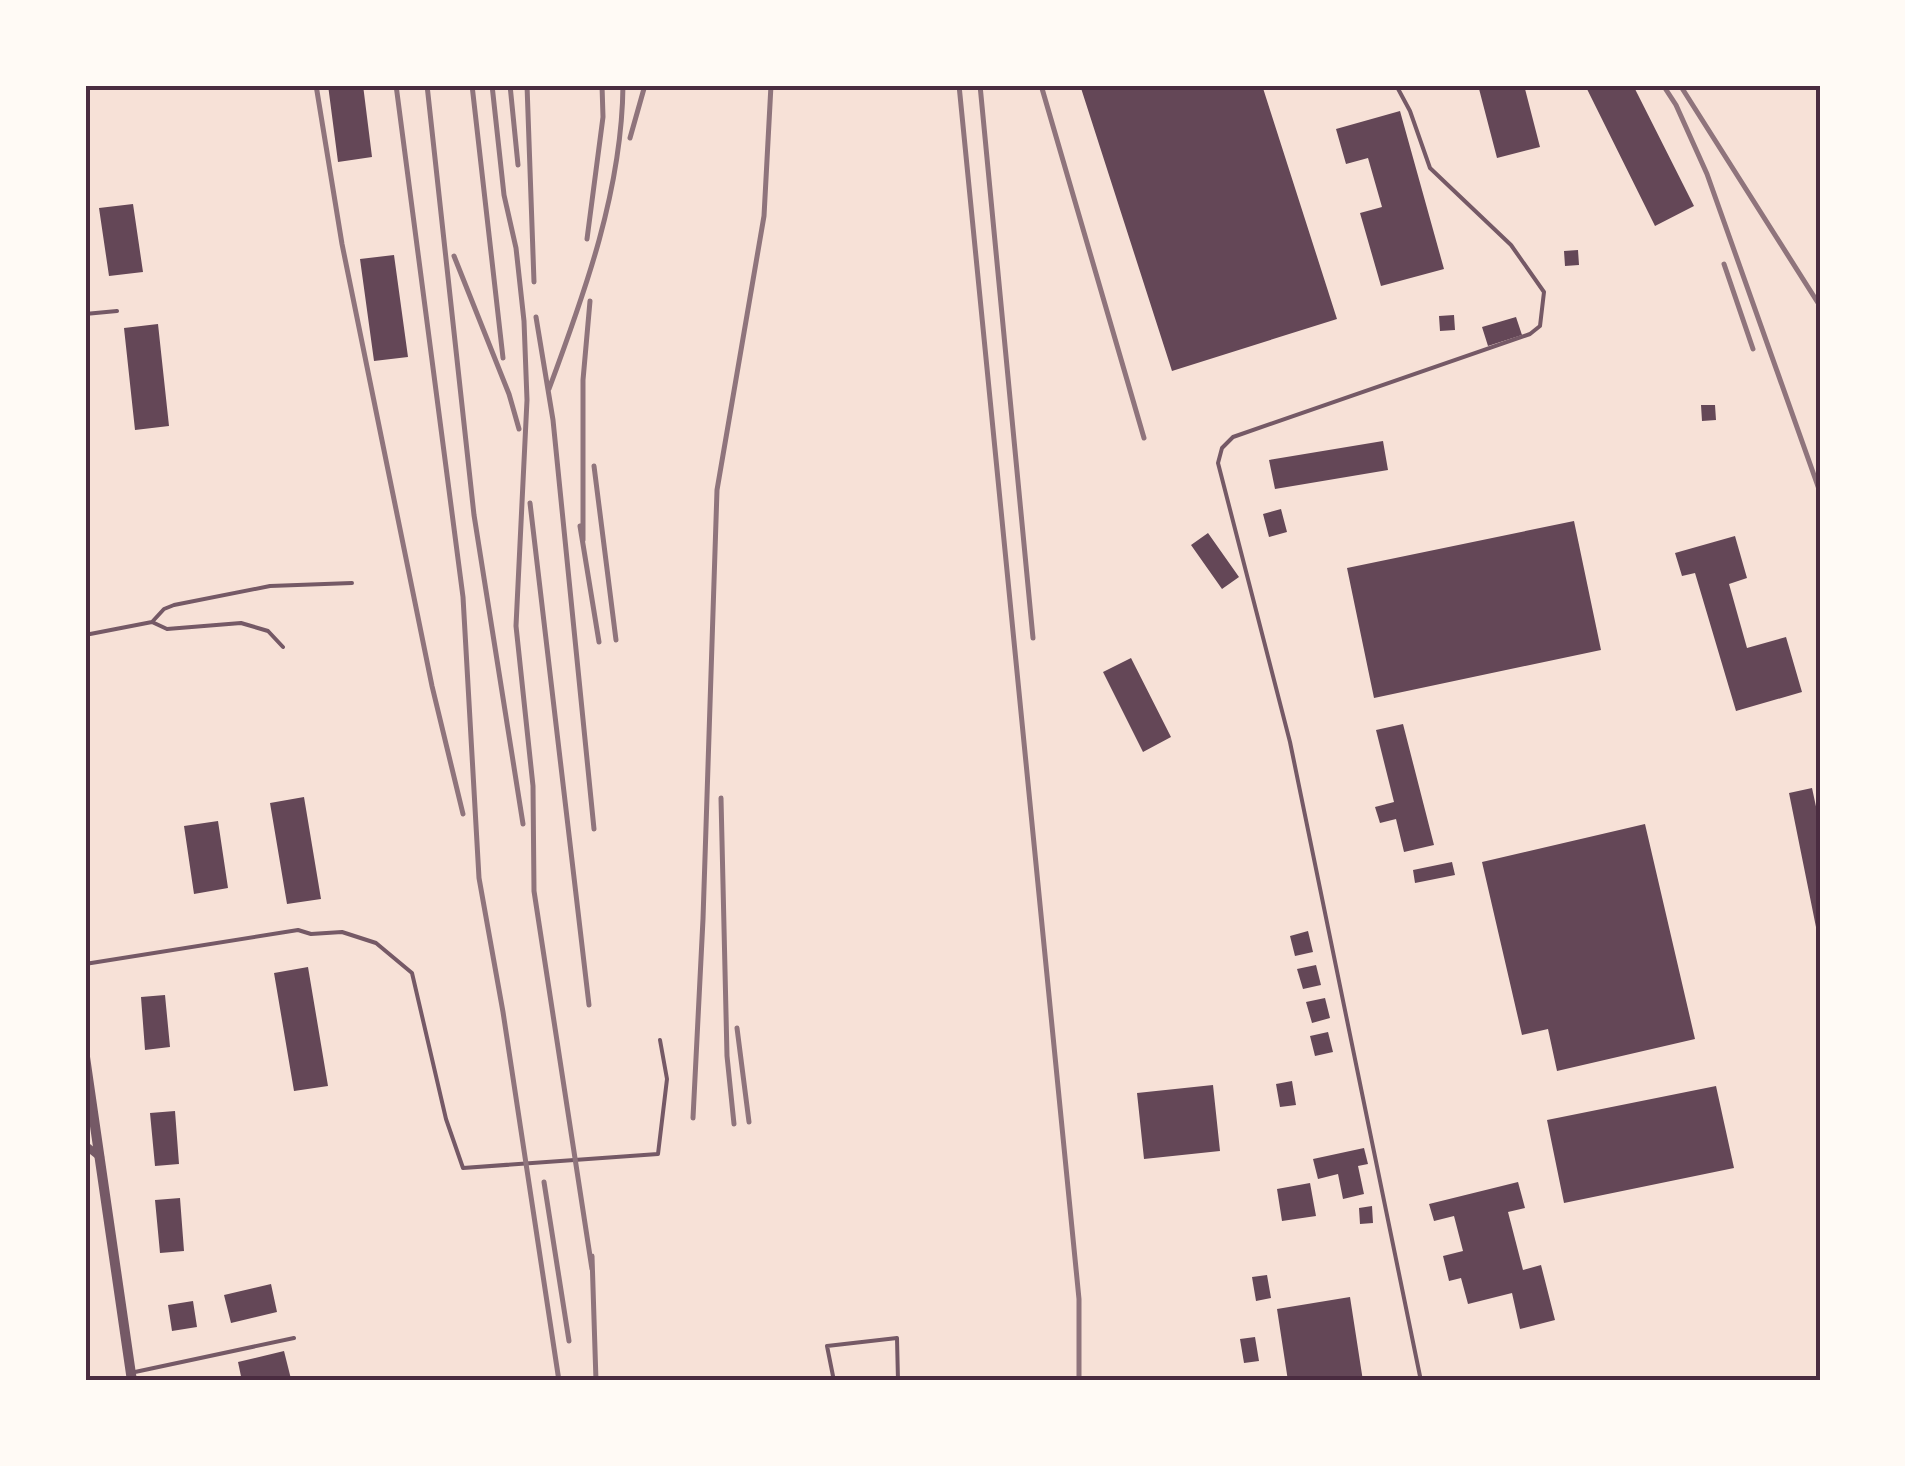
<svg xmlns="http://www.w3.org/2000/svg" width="1905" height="1466" viewBox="0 0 1905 1466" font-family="Barlow,sans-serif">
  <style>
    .building { fill: #644757 }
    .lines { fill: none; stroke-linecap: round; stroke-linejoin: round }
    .service { stroke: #755966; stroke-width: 4 }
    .minor { stroke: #755966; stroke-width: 8 }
    .tertiary { stroke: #755966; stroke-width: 10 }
    .rail { stroke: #8f747c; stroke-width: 5 }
    .neatline { fill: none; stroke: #4a2c40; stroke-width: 4 }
  </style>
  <rect width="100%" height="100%" fill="#f7e1d7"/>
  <!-- building -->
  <path class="building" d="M328,85H363L372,157L338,162Z
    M1080,85H1262L1337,319L1172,371Z
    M1478,85H1524L1540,147L1497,158Z
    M1585,85H1633L1694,206L1655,226Z
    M1400,111L1444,269L1381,286L1360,213L1382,207L1368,158L1346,164L1336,129Z
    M133,204L143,272L109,276L99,208Z
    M1578,250L1579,265L1565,266L1564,251Z
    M394,255L408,357L374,361L360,259Z
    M1454,315L1455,330L1440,331L1439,316Z
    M1516,317L1522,335L1488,346L1482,327Z
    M158,324L169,426L135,430L124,328Z
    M1701,405H1715L1716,420L1702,421Z
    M1383,441L1388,470L1275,489L1269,460Z
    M1281,509L1287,532L1269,537L1263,514Z
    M1574,521L1601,650L1374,698L1347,568Z
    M1208,533L1239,577L1222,589L1191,545Z
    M1735,536L1747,578L1729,584L1747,648L1786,637L1802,692L1736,711L1695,573L1682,576L1675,553Z
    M1131,658L1171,737L1143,752L1103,672Z
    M1403,724L1434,845L1404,852L1396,819L1380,823L1375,807L1394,802L1376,730Z
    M1812,788L1820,825L1818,937L1789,793Z
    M304,797L321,899L287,904L270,803Z
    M218,821L228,888L194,894L184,826Z
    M1645,824L1695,1039L1557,1071L1548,1029L1522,1035L1482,862Z
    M1452,862L1455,875L1415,883L1413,870Z
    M1308,931L1313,952L1295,956L1290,936Z
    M1316,965L1321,985L1303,989L1297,969Z
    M308,967L328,1086L294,1091L274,973Z
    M165,995L170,1047L145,1050L141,997Z
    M1325,998L1330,1018L1312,1023L1306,1002Z
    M1328,1032L1333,1052L1315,1056L1310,1036Z
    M1292,1081L1296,1105L1280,1107L1276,1084Z
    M1213,1085L1220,1151L1144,1159L1137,1093Z
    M1716,1086L1734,1168L1564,1203L1547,1120Z
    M175,1111L179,1164L155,1166L150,1113Z
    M1364,1148L1368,1164L1358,1166L1364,1194L1343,1199L1338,1174L1318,1179L1313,1159Z
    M1518,1182L1525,1208L1508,1212L1523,1270L1541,1265L1555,1320L1520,1329L1512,1293L1468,1304L1461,1278L1449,1281L1443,1256L1463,1251L1454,1216L1434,1221L1429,1204Z
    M1310,1183L1316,1216L1282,1221L1277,1189Z
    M180,1198L184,1251L160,1253L155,1200Z
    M1372,1206L1373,1223L1360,1224L1359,1208Z
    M1267,1275L1271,1298L1256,1301L1252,1277Z
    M271,1284L277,1312L231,1323L224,1295Z
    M1350,1297L1363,1381H1288L1277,1309Z
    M193,1301L197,1327L172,1331L168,1305Z
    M1255,1337L1259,1361L1244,1363L1240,1339Z
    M284,1351L291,1379L242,1381L238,1362Z"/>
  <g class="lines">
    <!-- service -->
    <path class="service" d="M1396,85L1410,111L1430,168L1511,245L1544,292L1540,326L1530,334L1233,437L1222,448L1218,463L1290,742L1421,1381
      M85,314L117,311
      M152,622L164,609L174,605L270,586L352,583
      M85,635L152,622L167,629L241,623L268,631L283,647
      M85,964L298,930L311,934L342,932L376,943L412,973L446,1119L463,1168L658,1154L667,1079L660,1040
      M135,1372L294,1338
      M834,1381L827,1346L897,1338L898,1381"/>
    <!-- minor -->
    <path class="minor" d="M85,1145L100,1157"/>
    <!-- tertiary -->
    <path class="tertiary" d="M85,1057L132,1381"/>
    <!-- rail -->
    <path class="rail" d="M316,85L342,244L432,686L463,814
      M396,85L463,597L479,878L503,1012L559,1381
      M427,85L474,515L523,824
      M472,85L503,358
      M492,85L504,195L516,248L524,321L527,400L516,626L533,786L534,891L592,1269
      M510,85L518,165
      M527,85L534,282
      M959,85L1079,1299V1381
      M980,85L1033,638
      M1041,85L1144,438
      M1663,85L1676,105L1707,174L1820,492
      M1680,85L1820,306
      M630,138L645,85
      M587,239L603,117L602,85
      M454,256L509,394L519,429
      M1724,264L1753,349
      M536,317L553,420L594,829
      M549,389C585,292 622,190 623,85
      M594,466L616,640
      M530,503L589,1005
      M580,526L599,642
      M583,540V380L590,301
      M721,798L727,1056L734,1124
      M737,1028L749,1122
      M693,1118L703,919L717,490L764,216L771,85
      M544,1182L569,1341
      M592,1256L596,1381"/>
  </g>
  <!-- border -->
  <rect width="1905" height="1466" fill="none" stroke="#fffaf5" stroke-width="175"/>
  <rect x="88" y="88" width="1730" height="1290" class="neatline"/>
</svg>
